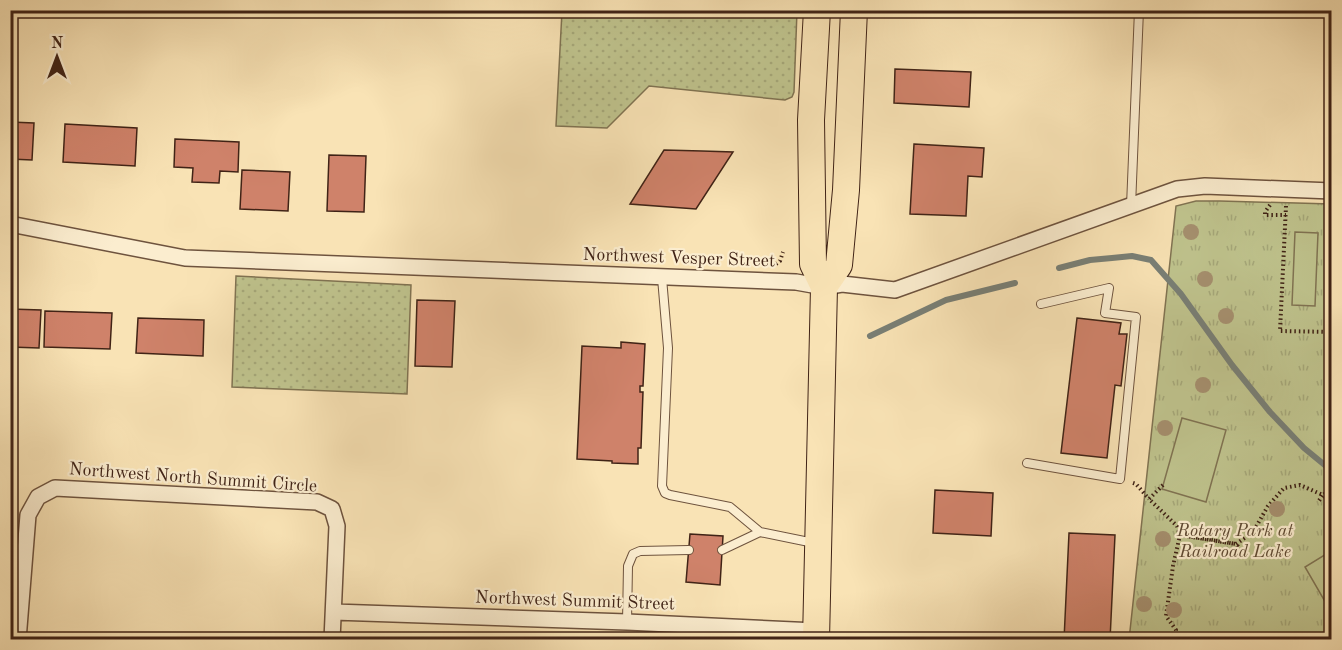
<svg xmlns="http://www.w3.org/2000/svg" width="1342" height="650" viewBox="0 0 1342 650" font-family="'Old Standard TT',serif">
  <style>
    .grass { fill: url(#grass-dots); stroke: #807352; stroke-width: 1.5 }
    .park { fill: url(#park-tufts); stroke: #807352; stroke-width: 1.5 }
    .pitch { fill: #bfc38d; stroke: #807352; stroke-width: 1.5 }
    .lines { fill: none; stroke-linecap: round; stroke-linejoin: round }
    .stream { stroke: #797f75; stroke-width: 6 }
    .building { fill: #cf826a; stroke: #402316; stroke-width: 1.5 }
    .service-casing { stroke: #6e533e; stroke-width: 10 }
    .minor-casing { stroke: #6e533e; stroke-width: 18 }
    .primary-casing { stroke: #402316; stroke-width: 28 }
    .path { stroke: #402316; stroke-width: 4; stroke-dasharray: 1.5 3; stroke-linecap: butt }
    .service { stroke: #fbedcf; stroke-width: 8 }
    .minor { stroke: #fbedcf; stroke-width: 15 }
    .primary { stroke: #f9e3b5; stroke-width: 26 }
    .tree { fill: #a58f6e }
    .labels { text-anchor: middle; dominant-baseline: central; stroke-width: 4.5; stroke-linejoin: round; paint-order: stroke }
    .street-label { font-size: 18px; fill: #402316; stroke: #fbedcf }
    .park-label { font-size: 18px; font-style: italic; fill: #604b34; stroke: #fbedcf }
  </style>
  <defs>
    <pattern id="grass-dots" width="8" height="8" patternUnits="userSpaceOnUse" patternTransform="scale(1.5)"><rect width="8" height="8" fill="#bfc38d"/><path d="M2 2h.1M6 6h.1" fill="none" stroke="#a5a779" stroke-width="1.8" stroke-linecap="round"/></pattern>
    <pattern id="park-tufts" width="24" height="20" patternUnits="userSpaceOnUse" patternTransform="scale(1.5)"><rect width="24" height="20" fill="#bfc38d"/><path d="M3 7l-1-3M5 7V3M7 7l1-3M15 17l-1-3M17 17v-4M19 17l1-3" fill="none" stroke="#a5a779"/></pattern>
  </defs>
  <rect width="100%" height="100%" fill="#f9e3b5"/>
  <filter id="stains"><feTurbulence type="fractalNoise" baseFrequency=".00333" numOctaves="4"/><feColorMatrix values="0 0 0 0 .2 0 0 0 0 .09 0 0 0 0 .02 0 0 0 .5 -.17"/></filter>
  <radialGradient id="worn" r=".72"><stop offset=".6" stop-color="#630" stop-opacity="0"/><stop offset="1" stop-color="#630" stop-opacity=".3"/></radialGradient>
  <!-- grass -->
  <path class="grass" d="M562,11H797L794,92L792,97L785,100L649,86L607,128L556,126Z
    M236,276L411,285L407,394L232,387Z"/>
  <!-- park -->
  <path class="park" d="M1196,201H1220L1331,204V639L1129,640L1176,206Z"/>
  <!-- pitch -->
  <path class="pitch" d="M1295,232L1318,233L1315,306L1292,305Z
    M1330,233H1332L1331,306H1327Z
    M1182,418L1226,430L1206,502L1162,489Z
    M1331,551V612L1305,567Z"/>
  <g class="lines">
    <!-- stream -->
    <path class="stream" d="M1059,268L1090,260L1112,258L1132,256L1151,260L1181,294L1232,365L1270,412L1304,448L1332,471
      M870,336L946,300L1015,283"/>
  </g>
  <!-- building -->
  <path class="building" d="M895,69L971,72L969,107L894,103Z
    M10,122L34,123L32,160L10,159Z
    M65,124L137,128L135,166L63,162Z
    M175,139L239,142L238,172L220,171L219,183L192,182L193,168L174,167Z
    M914,144L984,148L982,177L968,176L966,216L910,214Z
    M664,150L702,151L733,152L696,209L630,204Z
    M329,155L366,156L364,212L327,211Z
    M242,170L290,172L288,211L240,209Z
    M417,300L455,301L452,367L415,366Z
    M10,309L41,310L39,348L10,347Z
    M45,311L112,313L110,349L44,347Z
    M138,318L204,320L203,356L136,353Z
    M1077,318L1121,323L1119,334H1127L1121,386L1115,385L1107,458L1061,453Z
    M621,342L645,344L643,386H640V392H643L641,448H638V464L612,463V461L577,459L582,346L621,348Z
    M935,490L993,493L991,536L933,533Z
    M1069,533L1115,535L1110,640H1064Z
    M690,534L723,536L720,585L686,582Z"/>
  <g class="lines">
    <defs>
      <path id="service" d="M1131,206L1139,10
        M662,278L668,348L662,486L665,493L670,495L730,507L760,532L814,543
        M1027,463L1120,479L1136,317L1105,313L1109,288L1041,304
        M722,550L760,532
        M627,622L628,566L633,554L640,551L689,550"/>
      <path id="minor" d="M10,224L185,258L796,282L824,287L842,284L895,290L1177,189L1205,186L1332,191
        M334,612L627,622L816,631
        M18,640L28,515L38,497L55,488L317,502L332,509L337,526L332,640"/>
      <path id="primary" d="M824,287L839,265L846,190L854,10
        M816,640L824,287L813,264L811,120L817,10"/>
    </defs>
    <!-- service casing -->
    <use href="#service" class="service-casing"/>
    <!-- minor casing -->
    <use href="#minor" class="minor-casing"/>
    <!-- primary casing -->
    <use href="#primary" class="primary-casing"/>
    <!-- path -->
    <path class="path" d="M1270,205L1265,212V215H1286
      M1286,206L1280,331L1332,332
      M776,264L780,261L783,252
      M1133,483L1136,484L1149,499
      M1163,485L1149,499L1177,526L1180,535L1173,566L1166,616L1176,630L1173,640
      M1332,488L1323,495L1332,504
      M1247,557L1236,544L1180,535L1236,544L1253,532L1268,506L1284,488L1300,485L1323,495L1318,502"/>
    <!-- service -->
    <use href="#service" class="service"/>
    <!-- minor -->
    <use href="#minor" class="minor"/>
    <!-- primary -->
    <use href="#primary" class="primary"/>
  </g>
  <!-- trees -->
  <g class="tree">
    <circle cx="1191" cy="232" r="8"/>
    <circle cx="1205" cy="279" r="8"/>
    <circle cx="1226" cy="316" r="8"/>
    <circle cx="1203" cy="385" r="8"/>
    <circle cx="1165" cy="428" r="8"/>
    <circle cx="1277" cy="509" r="8"/>
    <circle cx="1163" cy="539" r="8"/>
    <circle cx="1144" cy="604" r="8"/>
    <circle cx="1174" cy="610" r="8"/>
  </g>
  <g class="labels">
    <!-- street labels -->
    <g class="street-label">
      <text transform="translate(679 258) rotate(2)">Northwest Vesper Street</text>
      <text transform="translate(193 478) rotate(4)">Northwest North Summit Circle</text>
      <text transform="translate(575 601) rotate(2)">Northwest Summit Street</text>
    </g>
    <!-- park labels -->
    <g class="park-label">
      <text x="1235" y="531">Rotary Park at<tspan x="1235" dy="21">Railroad Lake</tspan></text>
    </g>
  </g>
  <!-- margin -->
  <rect width="1342" height="650" fill="none" stroke="#f9e3b5" stroke-width="36"/>
  <rect x="12" y="12" width="1318" height="626" fill="none" stroke="#402316" stroke-width="3"/>
  <rect x="18" y="18" width="1306" height="614" fill="none" stroke="#402316" stroke-width="1.5"/>
  <!-- north arrow -->
  <g transform="translate(57 57)" stroke="#fbedcf" stroke-width="4.5" paint-order="stroke">
  <path d="M0-4.5L10 22L0 15L-10 22Z" fill="#402316"/>
  <text y="-9" font-size="16" font-weight="bold" text-anchor="middle" fill="#402316">N</text>
  </g>
  <rect width="100%" height="100%" filter="url(#stains)"/>
  <rect width="100%" height="100%" fill="url(#worn)"/>
</svg>
